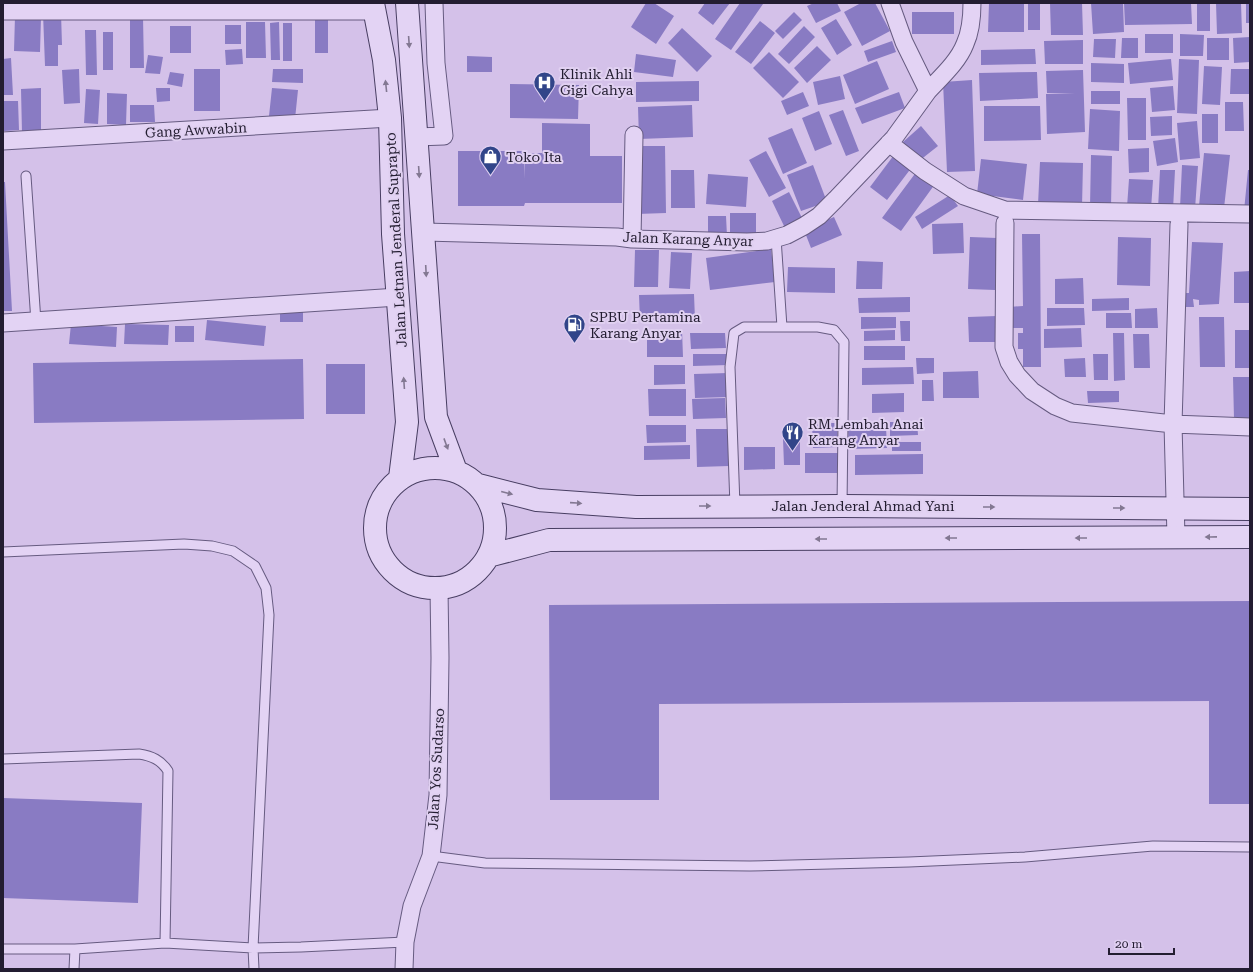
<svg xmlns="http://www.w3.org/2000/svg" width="1253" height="972" viewBox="0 0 1253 972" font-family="'Roboto Serif',serif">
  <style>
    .building { fill: #897bc3 }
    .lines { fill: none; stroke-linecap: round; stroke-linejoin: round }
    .service-casing { stroke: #665b80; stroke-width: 11 }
    .minor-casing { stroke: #665b80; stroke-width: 19 }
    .secondary-casing { stroke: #483e62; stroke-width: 24 }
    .service { stroke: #e3d3f4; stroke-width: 9 }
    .minor { stroke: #e3d3f4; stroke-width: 17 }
    .secondary { stroke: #e3d3f4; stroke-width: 22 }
    .oneway { fill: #837892 }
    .labels { text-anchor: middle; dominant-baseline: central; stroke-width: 4; stroke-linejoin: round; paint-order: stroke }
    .poi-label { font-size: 14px; fill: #231d31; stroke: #e0d0f1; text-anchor: start }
    .street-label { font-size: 14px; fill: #231d31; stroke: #e0d0f1 }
  </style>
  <rect width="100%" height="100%" fill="#d4c1e9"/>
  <!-- building -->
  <path class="building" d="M646,3H654L674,16L656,44L631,27Z
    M705,3H730L713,25L698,13Z
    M740,3H761L763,4L731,50L715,39Z
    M814,3H837L841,11L816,23L807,6Z
    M861,3H875L890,31L862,46L844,12Z
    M989,3H1024V32H988Z
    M1028,3H1040V30H1028Z
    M1050,3H1082L1083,35H1051Z
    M1091,3H1123L1124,32L1093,34Z
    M1124,3H1191L1192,24L1125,25Z
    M1197,3H1210V31H1197Z
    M1216,3H1241L1242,33L1217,34Z
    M1246,3H1250V23H1246Z
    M794,12L802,20L783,39L775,31Z
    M912,12H954V34H912Z
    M43,13H61L62,45H58V66H45Z
    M15,16L41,17L40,52L14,51Z
    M130,17H143L144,68H130Z
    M836,19L852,45L837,55L821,28Z
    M315,20H328V53H315Z
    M760,21L775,33L751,64L735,52Z
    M246,22H265L266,58H246Z
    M279,22L280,60H271L270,23Z
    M283,23H292V61H283Z
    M225,25H241V44H225Z
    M170,26H191V53H170Z
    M804,26L815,37L789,64L778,54Z
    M682,28L712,56L697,72L668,43Z
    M85,30H96L97,75H86Z
    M103,32H113V70H103Z
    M1145,34H1173V53H1145Z
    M1180,34L1204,35L1203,56H1180Z
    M1250,37V62L1234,63L1233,38Z
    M1122,38H1138V58H1121Z
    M1207,38H1229V60H1207Z
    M1094,39H1116L1115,58L1093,57Z
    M1083,40V64H1045L1044,41Z
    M892,41L896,52L868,62L864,51Z
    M817,46L831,60L807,83L794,68Z
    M242,49L243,64L226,65L225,50Z
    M1035,49L1036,64L981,65V50Z
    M769,52L799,82L783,98L753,68Z
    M636,54L676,60L673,77L634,72Z
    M148,55L163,57L160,74L145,73Z
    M467,56L492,57V72H467Z
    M11,58L13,95H3V59Z
    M1171,59L1173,80L1130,84L1128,63Z
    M1179,59L1199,60L1197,114L1177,113Z
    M877,61L889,89L855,104L843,75Z
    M1091,63L1124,64V83L1091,82Z
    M1204,66L1222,67L1220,105L1202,104Z
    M79,69L80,103L64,104L62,70Z
    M194,69H220V111H194Z
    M273,69H303V83L272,82Z
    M1231,69H1250V94H1230Z
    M1083,70L1085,132L1047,134L1046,94L1075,93H1047L1046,71Z
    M170,72L184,74L182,87L167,84Z
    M1037,72L1038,98L980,101L979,73Z
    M840,76L845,99L818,105L813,82Z
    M972,80L975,171L947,172L943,82Z
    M699,81V101L636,102V82Z
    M510,84L579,85L578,119L510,118Z
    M1173,86L1175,110L1152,112L1150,88Z
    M41,88V133H22L21,89Z
    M156,88H170V101L157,102Z
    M272,88L298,90L295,119L269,116Z
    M86,89L100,90L98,124L84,123Z
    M1091,91H1120V104H1091Z
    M803,92L809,106L787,115L781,101Z
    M899,92L905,108L862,124L855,108Z
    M107,93L127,94L126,125L107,124Z
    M1127,98H1146V140H1128Z
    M3,101H18L19,130L4,131Z
    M1225,102H1243L1244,131H1225Z
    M130,105H154L155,122H130Z
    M692,105L693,137L639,139L638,107Z
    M984,106H1040L1041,140L984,141Z
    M1090,109L1120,111L1119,151L1088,149Z
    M843,110L859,151L846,156L829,115Z
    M819,111L832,144L815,151L802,118Z
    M1202,114H1218V143H1202Z
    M1172,116V135L1151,136L1150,117Z
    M1197,121L1200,158L1180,160L1177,123Z
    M542,123L590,124V156H622V203H525L524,206H458V151H524L525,179V153H542Z
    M921,126L938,146L919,161L903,142Z
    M792,128L807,163L783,174L768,138Z
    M1175,138L1178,162L1157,166L1153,141Z
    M637,146H665L666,213L637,214Z
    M1149,148V172L1129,173L1128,149Z
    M766,151L786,188L769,197L749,160Z
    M1204,153L1230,155L1224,208L1199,206Z
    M894,155L912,167L887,200L870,187Z
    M1091,155L1112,156L1111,207H1090Z
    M981,159L1027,164L1023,200L977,194Z
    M1040,162L1083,163L1082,207L1038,205Z
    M813,165L827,202L801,211L787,175Z
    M1182,165L1198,166L1195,209L1180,208Z
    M671,170H694L695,208H671Z
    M1160,170H1175L1173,210L1158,209Z
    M1248,170H1250V212L1244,211Z
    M917,171L935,184L901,231L882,218Z
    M708,174L748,177L746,207L706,204Z
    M1129,179L1153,180L1151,209L1127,207Z
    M3,182H5L12,311H3Z
    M789,192L803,220L785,228L772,201Z
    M950,195L958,206L922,229L915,217Z
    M730,213H756V237H730Z
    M708,216H726L727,236L708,237Z
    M834,217L842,235L811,248L804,230Z
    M963,223L964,253L933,254L932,224Z
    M1022,234H1040L1041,367H1023V349H1018V333H1023V328H1009V307L1023,306Z
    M970,237L997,238L995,290L968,289Z
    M1118,237L1151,238L1150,286L1117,285Z
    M1192,242L1223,243L1219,304L1199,305V300L1193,299L1194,307H1180V293H1189Z
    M771,249L775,282L710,290L706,258Z
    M635,250H659L658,287H634Z
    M671,252L692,253L690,289L669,288Z
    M857,261L883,262L882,289H856Z
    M788,267L835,268V293L787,292Z
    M1250,271V303H1234V272Z
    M1083,278L1084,304H1055V279Z
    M694,294L695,320L640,321L639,295Z
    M910,297V312L859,313L858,298Z
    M1129,298V310L1092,311V299Z
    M1047,308H1084L1085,325L1047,326Z
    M1157,308L1158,328H1135V309Z
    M280,312H303V322H280Z
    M1106,313H1131L1132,328H1106Z
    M997,316V342H969L968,317Z
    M861,317H896V328L861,329Z
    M1199,317H1224L1225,367H1200Z
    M207,320L266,326L264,346L205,340Z
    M900,321H910V341H901Z
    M71,324L117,327L116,347L69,344Z
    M125,324L169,325L168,345L124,344Z
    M175,326H194V342H175Z
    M1081,328L1082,347L1044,348V329Z
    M682,330L683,357H647V331Z
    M895,330V340L864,341V331Z
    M1235,330H1250V368H1235Z
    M690,333H725L726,348L691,349Z
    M1113,333H1124L1125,380L1114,381Z
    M1133,334H1149L1150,368H1134Z
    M864,346H905V360H864Z
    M693,354H728L729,365L693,366Z
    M1093,354H1108V380H1094Z
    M916,358H934V373L917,374Z
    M1085,358L1086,377H1065L1064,359Z
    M303,359L304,419L34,423L33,363Z
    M326,364H365V414H326Z
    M654,365H685V384L654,385Z
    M913,367L914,384L862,385V368Z
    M978,371L979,398H943V372Z
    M728,373V397L695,398L694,374Z
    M1233,377H1250V418L1234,419Z
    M922,380H933L934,401H922Z
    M648,389H686V416H649Z
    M1087,391H1119V402L1088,403Z
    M904,393V412L872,413V394Z
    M725,398L726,418L693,419L692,399Z
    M890,422H917L918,435L890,436Z
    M812,423H837L838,447L813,448Z
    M646,425H686V442L647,443Z
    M886,427L887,448L849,449L848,428Z
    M696,429H728L729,466L697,467Z
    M800,438V465H784L783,439Z
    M892,442H921V451H892Z
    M690,445V459L644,460V446Z
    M744,447H775V469L744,470Z
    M805,453H838V473H805Z
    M923,454V474L855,475V455Z
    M1250,601V804H1209V701L659,704V800H550L549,605Z
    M3,798L142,803L138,903L3,898Z"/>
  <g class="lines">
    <defs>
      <path id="service" d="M26,176L36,322
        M776,238L782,327H818L834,330L844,342L842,506
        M735,506L730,367L734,333L744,327H782
        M3,552L184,544L212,546L233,551L255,566L266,588L269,615L253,948L254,969
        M3,759L139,754C152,756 161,760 168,771L165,943
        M431,856L485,863L750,866L909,862L1025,857L1153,846L1250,847
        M3,949H75L165,943L253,948L301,947L405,942
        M74,969L75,949"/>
      <path id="minor" d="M3,11H374
        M928,91C941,77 958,62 965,44C971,31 972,17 972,3
        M416,137L444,136L436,63L434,3
        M3,141L390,118
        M889,143L925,171L964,196L1005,210L1250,214
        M1005,223L1004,347L1009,362L1017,375L1032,391L1055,406L1072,413L1173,424L1250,427
        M424,232L617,237L632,239L747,242L767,241L787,235L804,226L819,216L836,199L894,138L928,91L904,42L890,3
        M632,239L634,135
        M3,323L398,297
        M1176,537L1173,424L1179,224
        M404,969L405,942L412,906L431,856L438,795L440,658L439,588"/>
      <path id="secondary" d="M373,3L384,60L390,118L393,234L407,422L400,478
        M407,3L436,417L456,471
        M375 528a60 60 0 1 1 120 0a60 60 0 1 1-120 0Z
        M478,485L537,500L636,507L842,506L1250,509
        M488,556L549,540L1250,537"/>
    </defs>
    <!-- service casing -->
    <use href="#service" class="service-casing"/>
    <!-- minor casing -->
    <use href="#minor" class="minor-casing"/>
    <!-- secondary casing -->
    <use href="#secondary" class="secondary-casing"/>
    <!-- service -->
    <use href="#service" class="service"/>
    <!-- minor -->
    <use href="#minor" class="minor"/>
    <!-- secondary -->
    <use href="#secondary" class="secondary"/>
  </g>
  <!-- one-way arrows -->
  <defs><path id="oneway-solid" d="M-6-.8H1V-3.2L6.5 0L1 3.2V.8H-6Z"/></defs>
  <g class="oneway">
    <use href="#oneway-solid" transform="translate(409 42) rotate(86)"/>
    <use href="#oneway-solid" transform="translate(386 86) rotate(-96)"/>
    <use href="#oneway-solid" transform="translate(419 172) rotate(86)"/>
    <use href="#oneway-solid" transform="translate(426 271) rotate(87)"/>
    <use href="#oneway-solid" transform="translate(404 383) rotate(-94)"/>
    <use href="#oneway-solid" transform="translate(446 444) rotate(70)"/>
    <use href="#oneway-solid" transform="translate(507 493) rotate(14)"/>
    <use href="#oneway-solid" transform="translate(576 503) rotate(4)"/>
    <use href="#oneway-solid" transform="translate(705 506)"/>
    <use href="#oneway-solid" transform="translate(989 507)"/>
    <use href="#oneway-solid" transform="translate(1119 508)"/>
    <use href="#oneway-solid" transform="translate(1211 537) rotate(179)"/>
    <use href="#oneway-solid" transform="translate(951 538) rotate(180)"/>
    <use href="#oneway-solid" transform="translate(1081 538) rotate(180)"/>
    <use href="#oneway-solid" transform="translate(821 539) rotate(180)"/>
  </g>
  <!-- icons -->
  <defs>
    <symbol id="hospital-pin" viewBox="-11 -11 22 30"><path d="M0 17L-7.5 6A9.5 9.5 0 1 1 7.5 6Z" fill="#314589" stroke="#e0d0f1"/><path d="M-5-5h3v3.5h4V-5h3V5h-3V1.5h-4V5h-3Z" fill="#fff"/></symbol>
    <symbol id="shop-pin" viewBox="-11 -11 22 30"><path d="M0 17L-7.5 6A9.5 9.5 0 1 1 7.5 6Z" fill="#314589" stroke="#e0d0f1"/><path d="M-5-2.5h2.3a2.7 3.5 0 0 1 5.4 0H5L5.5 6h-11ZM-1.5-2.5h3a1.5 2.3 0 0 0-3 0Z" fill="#fff"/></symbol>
    <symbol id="fuel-pin" viewBox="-11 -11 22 30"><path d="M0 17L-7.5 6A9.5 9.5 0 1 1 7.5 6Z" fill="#314589" stroke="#e0d0f1"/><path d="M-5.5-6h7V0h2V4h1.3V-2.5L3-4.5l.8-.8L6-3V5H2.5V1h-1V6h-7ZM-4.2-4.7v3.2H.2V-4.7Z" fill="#fff"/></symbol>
    <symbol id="restaurant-pin" viewBox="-11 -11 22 30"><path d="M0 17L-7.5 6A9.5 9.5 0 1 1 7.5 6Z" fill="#314589" stroke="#e0d0f1"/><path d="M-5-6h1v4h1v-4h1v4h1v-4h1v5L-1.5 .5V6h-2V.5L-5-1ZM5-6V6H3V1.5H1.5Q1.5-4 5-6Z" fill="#fff"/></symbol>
  </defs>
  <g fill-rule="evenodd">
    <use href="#hospital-pin" x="532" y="70" width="25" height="34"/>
    <use href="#shop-pin" x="478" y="144" width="25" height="34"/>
    <use href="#fuel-pin" x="562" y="312" width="25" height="34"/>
    <use href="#restaurant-pin" x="780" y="420" width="25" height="34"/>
  </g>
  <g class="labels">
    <!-- poi labels -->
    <g class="poi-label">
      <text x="560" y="74">Klinik Ahli<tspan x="560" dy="16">Gigi Cahya</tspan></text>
      <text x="506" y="157">Toko Ita</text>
      <text x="590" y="317">SPBU Pertamina<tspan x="590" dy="16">Karang Anyar</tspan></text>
      <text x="808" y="424">RM Lembah Anai<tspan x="808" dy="16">Karang Anyar</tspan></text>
    </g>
    <!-- street labels -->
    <g class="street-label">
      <text transform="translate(196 130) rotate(-3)">Gang Awwabin</text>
      <text transform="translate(688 239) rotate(2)">Jalan Karang Anyar</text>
      <text transform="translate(396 240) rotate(-93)">Jalan Letnan Jenderal Suprapto</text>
      <text x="863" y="506">Jalan Jenderal Ahmad Yani</text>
      <text transform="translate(436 769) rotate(-87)">Jalan Yos Sudarso</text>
    </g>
  </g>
  <!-- border -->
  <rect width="1253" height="972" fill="none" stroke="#231d31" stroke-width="8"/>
  <!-- scale -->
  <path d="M1109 948v6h65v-6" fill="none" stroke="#231d31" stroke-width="2"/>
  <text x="1115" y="948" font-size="12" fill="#231d31" stroke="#e0d0f1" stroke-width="3" paint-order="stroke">20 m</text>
</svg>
